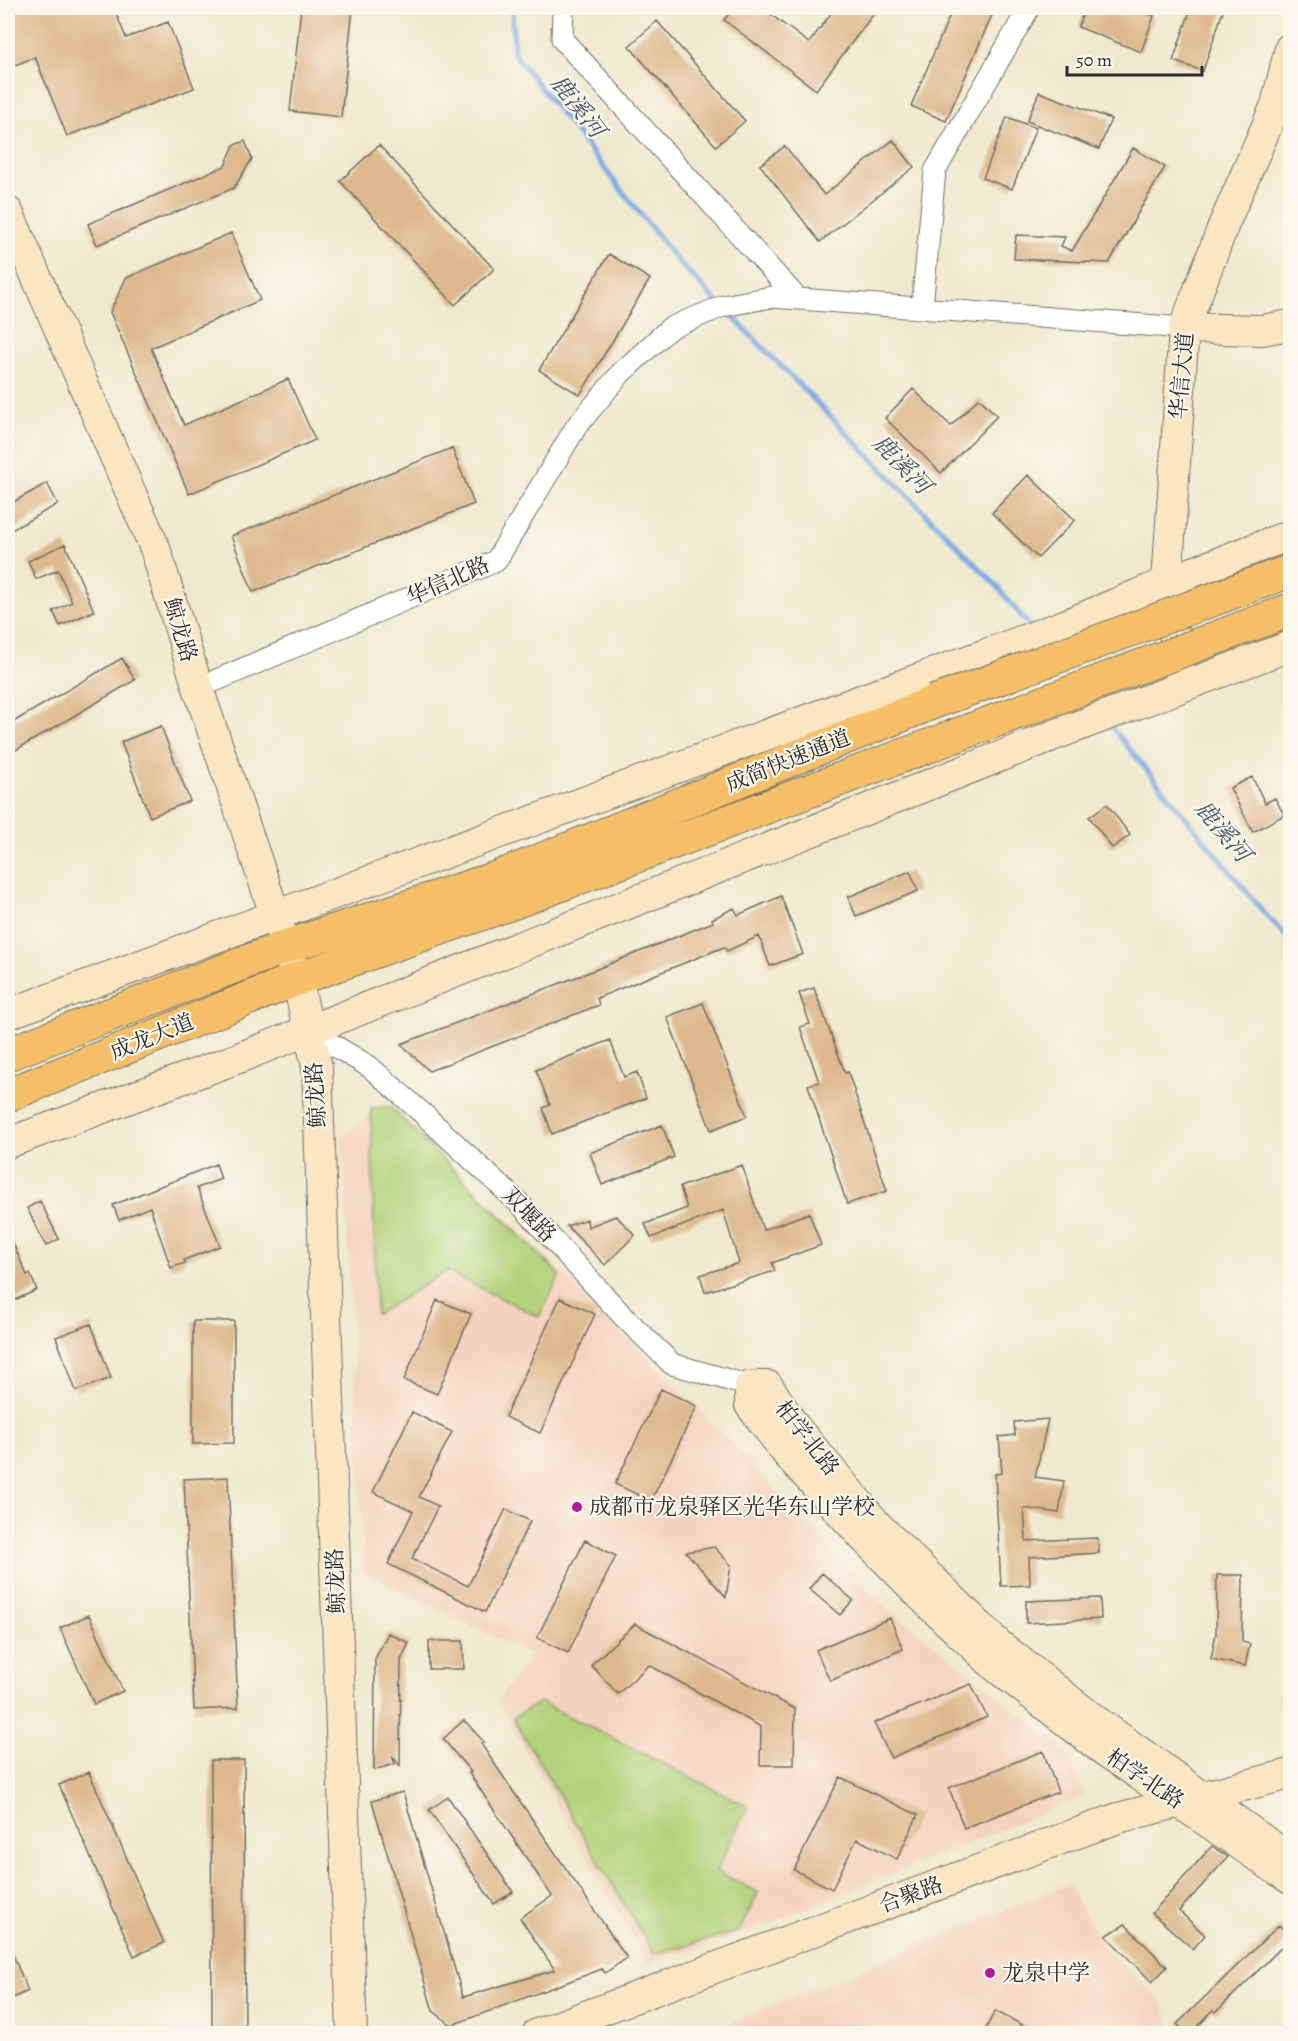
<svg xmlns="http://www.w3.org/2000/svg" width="1298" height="2041" viewBox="0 0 1298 2041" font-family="Alegreya,'Noto Serif SC',serif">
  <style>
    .built { fill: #f4d3c0 }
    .green { fill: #b2d37b; stroke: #6e7f53; stroke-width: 1.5 }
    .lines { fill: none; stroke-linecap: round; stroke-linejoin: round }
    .stream { stroke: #79a9e3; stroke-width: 5 }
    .building { fill: #deb98f }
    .street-casing { stroke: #706e64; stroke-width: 23 }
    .secondary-casing { stroke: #706e64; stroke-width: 32 }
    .highway-casing { stroke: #706e64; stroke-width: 35 }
    .street { stroke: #fff; stroke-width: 21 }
    .secondary { stroke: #fbe6c4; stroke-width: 30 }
    .highway { stroke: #f6c06b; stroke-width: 33 }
    .highway-bridge-casing { stroke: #706e64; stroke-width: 35; stroke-linecap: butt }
    .highway-bridge { stroke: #f6c06b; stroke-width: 33 }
    .poi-dot { fill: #b5179e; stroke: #fbf7ec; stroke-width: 2 }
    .labels { text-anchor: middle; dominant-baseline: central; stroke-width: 4.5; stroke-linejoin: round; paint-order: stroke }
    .street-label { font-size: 22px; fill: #2b2b2b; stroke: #fbf7ec }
    .poi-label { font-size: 22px; fill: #2b2b2b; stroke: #fbf7ec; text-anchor: start }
    .water-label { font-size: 24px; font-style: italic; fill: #46576b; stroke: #fbf7ec }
  </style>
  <rect width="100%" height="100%" fill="#fbf7ec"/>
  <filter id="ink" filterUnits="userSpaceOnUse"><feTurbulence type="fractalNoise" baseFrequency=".0167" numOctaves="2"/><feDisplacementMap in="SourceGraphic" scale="12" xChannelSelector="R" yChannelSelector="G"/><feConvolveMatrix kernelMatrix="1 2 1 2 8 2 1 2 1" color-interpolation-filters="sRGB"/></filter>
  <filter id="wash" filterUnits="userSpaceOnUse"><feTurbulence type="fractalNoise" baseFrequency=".008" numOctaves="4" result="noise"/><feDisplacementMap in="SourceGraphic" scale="24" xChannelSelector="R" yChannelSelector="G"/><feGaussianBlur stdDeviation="1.35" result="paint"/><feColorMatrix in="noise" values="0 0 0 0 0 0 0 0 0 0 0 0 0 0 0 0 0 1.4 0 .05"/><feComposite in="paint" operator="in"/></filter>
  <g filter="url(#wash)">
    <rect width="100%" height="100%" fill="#efe9cf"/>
    <!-- built -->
    <path class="built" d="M386,1100L657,1367L730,1441L877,1599L1068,1752L1085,1796L751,1931L648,1964L497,1701L531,1655L365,1573L342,1138Z
      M1068,1884L1103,1947L1159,1999L1176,2033L703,2034Z"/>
    <!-- green -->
    <path class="green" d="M390,1107L560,1275L539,1317L446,1271L376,1315L371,1108Z
      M540,1702L748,1806L716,1871L758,1892L739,1931L654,1954L513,1718Z"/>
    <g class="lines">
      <!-- stream -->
      <path class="stream" d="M512,8L514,54L676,259L717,302
        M726,310L995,584L1031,628
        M1109,724L1266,915L1290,940"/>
    </g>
    <g id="blocks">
      <!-- building -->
      <path class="building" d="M8,8H114L126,38L168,22L194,88L67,136L35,57L8,68Z
        M301,8H353L341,117L290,111Z
        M734,8H762L809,43L835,8H878L816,90L724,20Z
        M953,8H995L946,121L911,106Z
        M1085,8H1131L1154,16L1141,52L1078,27Z
        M1191,8H1224L1203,71L1173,61Z
        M657,21L745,121L716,146L629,46Z
        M1039,92L1111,119L1099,149L1027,121Z
        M1007,117L1036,128L1012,189L983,178Z
        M893,140L914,167L820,242L760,165L785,146L824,195Z
        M245,141L252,159L234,188L97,245L88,224L225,166L234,145Z
        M379,145L494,269L455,305L340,181Z
        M1133,148L1165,167L1109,263L1014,259L1016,235L1065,237L1061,246L1072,251Z
        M231,233L260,300L151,348L184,425L288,379L315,440L189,494L110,312L126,278Z
        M609,254L650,279L580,395L539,370Z
        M913,389L951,426L979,398L997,416L941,473L885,418Z
        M452,448L474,504L253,592L231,536Z
        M1028,475L1075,520L1038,558L992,513Z
        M47,483L58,504L8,532V505Z
        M65,544L94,611L60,626L53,611L72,602L58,570L36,579L28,561Z
        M122,658L135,680L16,750L8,734V725Z
        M161,726L190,801L150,817L121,742Z
        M1252,777L1265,803L1275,798L1284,815L1253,832L1230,788Z
        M1107,804L1130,835L1112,848L1089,817Z
        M910,871L918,891L856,916L848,897Z
        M781,896L803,954L770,966L759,936L727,951L724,947L597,998L599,1005L429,1071L401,1044L587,973L713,922L712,919L734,908L738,915Z
        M814,988L845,1073L848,1072L887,1191L847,1204L808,1085L819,1082L800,1027L810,1024L799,993Z
        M703,1003L747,1116L711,1130L667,1017Z
        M610,1040L624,1077L637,1072L646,1098L552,1134L543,1108L550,1105L536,1070Z
        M662,1125L674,1157L602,1185L590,1153Z
        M216,1164L221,1179L197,1188L220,1246L184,1260L185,1263L171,1268L150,1207L119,1220L113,1205Z
        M742,1165L763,1230L809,1213L821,1245L772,1263L775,1271L705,1292L700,1275L739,1263L723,1210L651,1238L645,1224L687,1208L680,1187Z
        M40,1201L59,1239L46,1246L27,1208Z
        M616,1216L635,1235L605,1265L567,1226L587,1219L588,1227Z
        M8,1232L27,1275L30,1274L37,1290L8,1303Z
        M560,1298L595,1314L540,1433L505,1417Z
        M437,1300L471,1314L437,1394L404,1380Z
        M193,1321H234V1443L193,1444Z
        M91,1324L111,1378L76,1391L56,1337Z
        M661,1389L697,1406L651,1501L615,1484Z
        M412,1412L452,1432L419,1497L438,1506L412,1559L468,1586L506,1509L530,1521L485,1612L388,1564L413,1511L373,1492Z
        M1048,1419L1035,1477L1064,1481L1059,1513L1024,1508L1026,1541L1098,1538L1099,1553L1029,1557L1030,1585L1001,1586L995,1474L1002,1473L999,1437L1015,1435L1014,1422Z
        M228,1477L238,1708L194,1710L184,1479Z
        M585,1540L616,1556L568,1653L537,1638Z
        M714,1547L731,1565L726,1597L686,1552Z
        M822,1573L853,1600L840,1615L809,1589Z
        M1217,1575H1243L1242,1642L1250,1644L1245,1666L1211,1659L1216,1633Z
        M1100,1598L1101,1619L1026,1623V1601Z
        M89,1615L123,1691L94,1704L60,1628Z
        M890,1618L903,1649L830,1681L816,1650Z
        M635,1624L795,1709L794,1765H760L761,1727L649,1665L618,1694L591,1665Z
        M388,1633L409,1643L401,1660L400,1766L392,1756L395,1764L374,1770L375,1659Z
        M429,1641H463L464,1669H429Z
        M971,1684L987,1717L891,1758L874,1723Z
        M464,1720L484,1742L481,1744L627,1958L605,1973L602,1969L452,2025L433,2011L372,1801L403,1792L463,1997L555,1970L520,1918L552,1896L469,1773L471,1772L443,1739Z
        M1043,1751L1058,1792L964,1828L949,1788Z
        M211,1760H244L245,2034H212Z
        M89,1772L164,1943L134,1956L59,1785Z
        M840,1777L918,1815L897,1859L857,1839L832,1889L794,1870Z
        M448,1797L513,1892L494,1904L429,1810Z
        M1212,1846L1228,1857L1179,1911L1205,1935L1193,1949L1152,1913Z
        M1125,1924L1167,1967L1152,1982L1106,1936Z
        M1279,1925L1290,1936V1939L1216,2012L1213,2010L1191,2034H1187L1177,2024Z
        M8,1943L28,1991L8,2000Z
        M995,2011L1040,2034H983Z"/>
    </g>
  </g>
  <g filter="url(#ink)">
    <use href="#blocks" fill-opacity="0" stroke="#706e64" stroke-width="1.5"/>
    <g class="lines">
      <defs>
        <path id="street" d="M563,8L562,39L797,298
          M922,307L935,171L1029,8
          M198,688L496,561L576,427L621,373L670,328L723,306L772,297L1184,328
          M308,1030L370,1067L421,1112L521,1205L623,1316L672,1364L750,1386"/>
        <path id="secondary" d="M8,212L155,548L198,688L297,979L317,1067L352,2034
          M1184,328L1262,330L1290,325
          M1180,675L1167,582L1184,328L1224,224L1276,105L1290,48
          M8,1014L1067,624L1167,582L1290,535
          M8,1143L236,1059L1057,734L1290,646
          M1290,1859L1095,1720L998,1644L878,1526L795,1427L768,1386H750V1405L788,1455L863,1537L932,1607L996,1667L1099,1747L1290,1879
          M537,2034L1118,1818L1290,1774"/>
        <path id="highway" d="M8,1054L285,947L496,878L934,702
          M8,1095L297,979L512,903L952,737"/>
      </defs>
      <!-- street casing -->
      <use href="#street" class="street-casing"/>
      <!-- secondary casing -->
      <use href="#secondary" class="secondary-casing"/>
      <!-- highway casing -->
      <use href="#highway" class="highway-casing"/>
      <!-- street -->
      <use href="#street" class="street"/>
      <!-- secondary -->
      <use href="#secondary" class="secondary"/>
      <!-- highway -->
      <use href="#highway" class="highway"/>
      <defs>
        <path id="highway-bridge" d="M934,702L1290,571
          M952,737L1290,610"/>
      </defs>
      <!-- highway-bridge casing -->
      <use href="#highway-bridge" class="highway-bridge-casing"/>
      <!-- highway-bridge -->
      <use href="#highway-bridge" class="highway-bridge"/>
    </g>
  </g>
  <!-- markers -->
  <g class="poi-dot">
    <circle cx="577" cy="1507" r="6"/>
    <circle cx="990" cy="1973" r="6"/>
  </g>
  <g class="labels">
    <!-- street labels -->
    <g class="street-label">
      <text transform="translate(1182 376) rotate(-85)">华信大道</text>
      <text transform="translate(448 581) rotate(-24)">华信北路</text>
      <text transform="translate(180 630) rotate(73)">鲸龙路</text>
      <text transform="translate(788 761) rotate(-22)">成简快速通道</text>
      <text transform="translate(152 1037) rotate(-22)">成龙大道</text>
      <text transform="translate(316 1095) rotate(-94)">鲸龙路</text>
      <text transform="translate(529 1215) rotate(46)">双堰路</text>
      <text transform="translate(807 1438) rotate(52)">柏学北路</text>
      <text transform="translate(336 1581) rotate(-92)">鲸龙路</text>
      <text transform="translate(1145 1779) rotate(34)">柏学北路</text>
      <text transform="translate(911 1895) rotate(-20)">合聚路</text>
    </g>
    <!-- poi labels -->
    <g class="poi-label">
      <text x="589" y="1507">成都市龙泉驿区光华东山学校</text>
      <text x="1002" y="1973">龙泉中学</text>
    </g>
    <!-- water labels -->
    <g class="water-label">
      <text transform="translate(578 106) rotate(52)">鹿溪河</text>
      <text transform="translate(902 464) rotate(46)">鹿溪河</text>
      <text transform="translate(1223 831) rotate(50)">鹿溪河</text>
    </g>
  </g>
  <!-- margin -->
  <rect width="1298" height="2041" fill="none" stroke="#fbf7ec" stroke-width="30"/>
  <!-- scale -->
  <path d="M1067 66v9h135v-9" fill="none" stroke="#2b2b2b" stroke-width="3"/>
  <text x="1076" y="66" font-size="18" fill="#2b2b2b" stroke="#fbf7ec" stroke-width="4.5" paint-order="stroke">50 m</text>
</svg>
